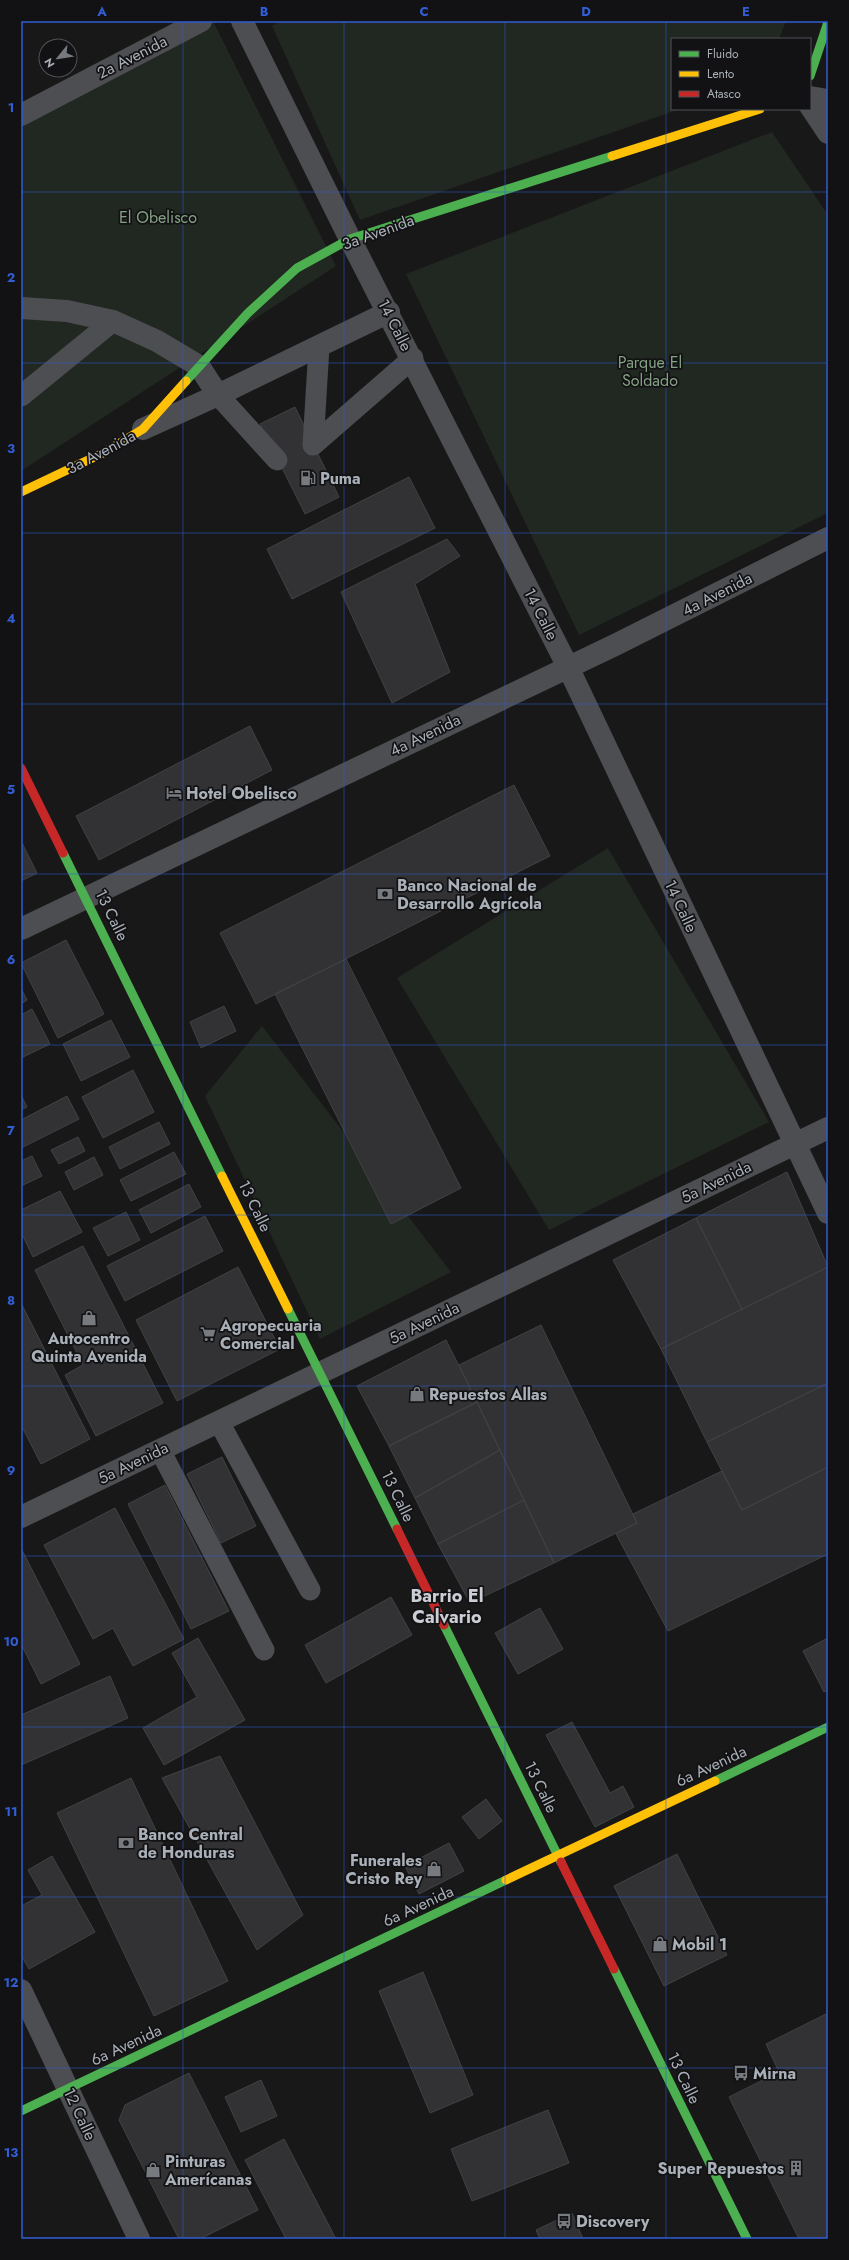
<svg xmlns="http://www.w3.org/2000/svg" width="849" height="2260" viewBox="0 0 849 2260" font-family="Jost,sans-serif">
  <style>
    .green { fill: #212721 }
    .building { fill: #323234; stroke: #404244 }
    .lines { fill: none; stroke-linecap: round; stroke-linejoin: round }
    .lane { stroke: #4d4e51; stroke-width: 21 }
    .street { stroke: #4d4e51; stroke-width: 22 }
    .fast { stroke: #4caf50; stroke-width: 9 }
    .slow { stroke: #ffc107; stroke-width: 9 }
    .jam { stroke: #c62828; stroke-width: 9 }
    .grid { fill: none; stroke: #325dd3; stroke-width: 1; stroke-opacity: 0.55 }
    .labels { text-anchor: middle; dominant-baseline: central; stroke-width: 3.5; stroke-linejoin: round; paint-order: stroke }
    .street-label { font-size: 16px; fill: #aab0b8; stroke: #121214 }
    .park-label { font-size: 16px; fill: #84a183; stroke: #121214 }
    .poi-label { font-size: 16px; font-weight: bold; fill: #aab0b8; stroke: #121214; text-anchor: start }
    .quarter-label { font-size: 18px; font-weight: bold; fill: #cbced4; stroke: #121214 }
    .neatline { fill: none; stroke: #325dd3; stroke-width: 1.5 }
    .grid-label { font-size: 13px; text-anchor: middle; font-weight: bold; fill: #325dd3 }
  </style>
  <rect width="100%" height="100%" fill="#181818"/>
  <!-- green -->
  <path class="green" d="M204,21H213L336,266L21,471V124Z
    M281,21H786L779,39H672V109H680L360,220L272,26Z
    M772,132L828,215V513L579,635L406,274Z
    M608,848L769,1122L549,1230L397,978Z
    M262,1026L451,1272L320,1339L205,1096Z"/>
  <!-- building -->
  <path class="building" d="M295,407L339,497L305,514L260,424Z
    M409,477L435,528L292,599L267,549Z
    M447,539L460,556L415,584L450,672L392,703L341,592Z
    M250,726L272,770L99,860L76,816Z
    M514,785L550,856L256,1004L220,933Z
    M21,841L37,873L21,881Z
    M66,940L104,1014L58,1038L21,963Z
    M346,959L461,1188L391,1224L275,994Z
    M21,988L27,1000L21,1004Z
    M224,1006L236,1031L201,1048L190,1022Z
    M32,1009L50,1044L21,1058V1015Z
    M111,1020L130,1057L81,1081L63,1044Z
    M133,1070L154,1112L103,1138L82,1097Z
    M21,1095L27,1107L21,1110Z
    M67,1096L79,1119L21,1148V1120Z
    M159,1122L170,1144L120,1169L109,1147Z
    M78,1137L85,1151L59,1164L51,1150Z
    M174,1152L186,1174L131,1201L120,1180Z
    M32,1156L42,1176L21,1186V1161Z
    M94,1157L103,1175L74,1190L65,1172Z
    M787,1172L828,1267L742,1309L696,1218Z
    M189,1184L201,1207L151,1233L139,1210Z
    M60,1191L82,1232L33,1257L21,1232V1210Z
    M126,1212L140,1240L108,1256L93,1228Z
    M205,1216L223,1251L125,1301L107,1266Z
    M696,1218L742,1309L661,1349L613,1260Z
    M83,1246L163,1403L96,1436L65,1375L83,1365L35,1270Z
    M238,1267L280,1349L177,1401L136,1320Z
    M828,1267V1383L707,1442L661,1349Z
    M21,1303L90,1439L41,1464L21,1425Z
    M541,1325L637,1523L554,1563L459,1365Z
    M446,1340L477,1402L389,1446L357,1386Z
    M828,1383V1467L742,1510L707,1442Z
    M477,1402L500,1450L415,1498L389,1446Z
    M500,1450L524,1500L438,1544L415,1498Z
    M222,1457L256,1526L221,1543L187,1474Z
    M828,1467V1554L668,1631L616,1534L637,1523L633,1514L722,1471L742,1510Z
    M165,1485L229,1611L191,1629L128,1504Z
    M524,1500L554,1563L470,1603L438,1544Z
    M115,1508L184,1639L133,1666L113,1628L93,1639L44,1545Z
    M21,1548L80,1664L41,1684L21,1644Z
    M391,1597L412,1635L326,1683L305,1645Z
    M540,1608L563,1649L518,1674L495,1633Z
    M198,1638L245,1720L164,1765L143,1728L197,1697L172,1653Z
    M828,1638V1690L824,1692L803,1651Z
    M110,1676L128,1718L21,1765V1715Z
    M572,1722L610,1793L623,1786L634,1807L595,1827L546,1735Z
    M220,1756L303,1915L257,1950L162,1778Z
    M131,1778L228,1981L154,2016L57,1813Z
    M486,1799L502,1821L479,1839L462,1817Z
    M449,1843L464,1871L419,1894L405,1866Z
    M677,1854L727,1955L664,1986L614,1886Z
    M52,1856L95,1932L29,1969L21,1955V1906L42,1895L28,1870Z
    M423,1972L473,2095L430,2113L379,1991Z
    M828,2013V2239H799L729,2097L779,2072L766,2044Z
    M189,2073L258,2210L200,2239H179L119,2120L125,2105Z
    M261,2080L277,2116L241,2132L225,2097Z
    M548,2110L569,2163L472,2201L451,2149Z
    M284,2139L336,2239H286L245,2160Z
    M572,2213L583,2239H540L536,2230Z"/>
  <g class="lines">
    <!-- lane -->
    <path class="lane" d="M218,395L277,460
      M21,396L113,321
      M313,445L413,358
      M313,445L319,347
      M219,1422L310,1590
      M160,1450L264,1650"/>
    <!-- street -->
    <path class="street" d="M242,21L350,239L568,667L828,1213
      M810,97L828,100
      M810,106L828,133
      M21,115L201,21
      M21,308L67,311L113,321L157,341L199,366L218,395
      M143,429L218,395L389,312
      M21,929L615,645L828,538
      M21,1517L828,1128
      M21,1990L139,2239"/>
    <!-- fast -->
    <path class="fast" d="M810,76L828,22
      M186,381L248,313L297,268L350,239L612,156
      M63,853L222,1176
      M288,1309L397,1529
      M444,1625L561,1862
      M715,1781L828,1727
      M614,1969L747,2239
      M21,2111L506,1880"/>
    <!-- slow -->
    <path class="slow" d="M612,156L760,109
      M21,492L105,452L143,429L186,381
      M222,1176L288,1309
      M506,1880L715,1781"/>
    <!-- jam -->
    <path class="jam" d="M21,768L63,853
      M397,1529L444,1625
      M561,1862L614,1969"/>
  </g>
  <!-- grid -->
  <path class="grid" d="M183,21V2239M344,21V2239M505,21V2239M666,21V2239M21,192H828M21,363H828M21,533H828M21,704H828M21,874H828M21,1045H828M21,1215H828M21,1386H828M21,1556H828M21,1727H828M21,1897H828M21,2068H828"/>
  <!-- icons -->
  <defs>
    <symbol id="fuel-bare" viewBox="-9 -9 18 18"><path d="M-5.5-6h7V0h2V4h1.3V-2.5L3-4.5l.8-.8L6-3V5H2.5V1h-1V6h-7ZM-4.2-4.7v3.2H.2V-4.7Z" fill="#777b80" stroke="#121214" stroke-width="2.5" paint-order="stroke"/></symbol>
    <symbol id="hotel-bare" viewBox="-9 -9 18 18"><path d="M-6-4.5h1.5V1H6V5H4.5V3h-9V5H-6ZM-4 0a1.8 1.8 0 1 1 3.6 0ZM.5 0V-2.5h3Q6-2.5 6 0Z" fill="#777b80" stroke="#121214" stroke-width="2.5" paint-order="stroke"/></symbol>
    <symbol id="bank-bare" viewBox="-9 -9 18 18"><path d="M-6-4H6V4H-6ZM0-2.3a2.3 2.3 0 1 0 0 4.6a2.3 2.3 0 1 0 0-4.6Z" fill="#777b80" stroke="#121214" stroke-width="2.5" paint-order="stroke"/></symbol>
    <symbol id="shop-bare" viewBox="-9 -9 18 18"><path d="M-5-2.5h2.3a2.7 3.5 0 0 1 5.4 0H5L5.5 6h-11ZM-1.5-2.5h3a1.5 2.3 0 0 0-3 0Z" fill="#777b80" stroke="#121214" stroke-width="2.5" paint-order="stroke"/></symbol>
    <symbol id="supermarket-bare" viewBox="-9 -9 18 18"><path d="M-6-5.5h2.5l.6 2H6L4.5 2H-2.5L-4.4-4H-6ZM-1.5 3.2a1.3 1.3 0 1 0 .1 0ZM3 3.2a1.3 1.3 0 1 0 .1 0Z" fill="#777b80" stroke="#121214" stroke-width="2.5" paint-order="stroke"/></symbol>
    <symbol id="bus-bare" viewBox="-9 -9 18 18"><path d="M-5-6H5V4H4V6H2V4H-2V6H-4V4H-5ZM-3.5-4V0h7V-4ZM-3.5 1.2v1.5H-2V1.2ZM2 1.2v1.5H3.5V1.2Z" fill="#777b80" stroke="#121214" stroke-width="2.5" paint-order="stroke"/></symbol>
    <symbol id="building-bare" viewBox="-9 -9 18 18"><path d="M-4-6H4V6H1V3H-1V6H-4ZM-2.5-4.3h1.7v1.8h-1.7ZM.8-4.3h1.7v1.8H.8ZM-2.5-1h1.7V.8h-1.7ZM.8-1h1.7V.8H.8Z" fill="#777b80" stroke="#121214" stroke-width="2.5" paint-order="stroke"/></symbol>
  </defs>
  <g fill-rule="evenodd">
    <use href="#fuel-bare" x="297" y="467" width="22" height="22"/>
    <use href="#hotel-bare" x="163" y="782" width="22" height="22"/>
    <use href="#bank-bare" x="374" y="883" width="22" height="22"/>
    <use href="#shop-bare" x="78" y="1307" width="22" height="22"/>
    <use href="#supermarket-bare" x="197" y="1323" width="22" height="22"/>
    <use href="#shop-bare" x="406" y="1383" width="22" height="22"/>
    <use href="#bank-bare" x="115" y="1832" width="22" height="22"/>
    <use href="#shop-bare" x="423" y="1858" width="22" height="22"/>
    <use href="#shop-bare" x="649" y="1933" width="22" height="22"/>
    <use href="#bus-bare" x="730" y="2062" width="22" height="22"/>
    <use href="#building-bare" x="785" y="2157" width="22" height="22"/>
    <use href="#shop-bare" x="142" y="2159" width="22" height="22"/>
    <use href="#bus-bare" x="553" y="2210" width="22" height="22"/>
  </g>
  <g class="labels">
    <!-- street labels -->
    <g class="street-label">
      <text transform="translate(132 57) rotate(-27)">2a Avenida</text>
      <text transform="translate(378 232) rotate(-20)">3a Avenida</text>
      <text transform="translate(395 325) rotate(63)">14 Calle</text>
      <text transform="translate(101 452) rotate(-28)">3a Avenida</text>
      <text transform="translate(717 594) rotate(-27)">4a Avenida</text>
      <text transform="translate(541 614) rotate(63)">14 Calle</text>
      <text transform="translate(425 735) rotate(-26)">4a Avenida</text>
      <text transform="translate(681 906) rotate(65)">14 Calle</text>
      <text transform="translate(112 915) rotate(64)">13 Calle</text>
      <text transform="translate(716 1182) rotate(-26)">5a Avenida</text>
      <text transform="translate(255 1206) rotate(64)">13 Calle</text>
      <text transform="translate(424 1323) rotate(-26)">5a Avenida</text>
      <text transform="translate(133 1463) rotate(-26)">5a Avenida</text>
      <text transform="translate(398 1496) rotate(64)">13 Calle</text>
      <text transform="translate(711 1766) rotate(-25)">6a Avenida</text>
      <text transform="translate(541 1787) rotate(64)">13 Calle</text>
      <text transform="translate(418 1906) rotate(-25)">6a Avenida</text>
      <text transform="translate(126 2045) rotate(-25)">6a Avenida</text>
      <text transform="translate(684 2078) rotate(64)">13 Calle</text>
      <text transform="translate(80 2114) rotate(65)">12 Calle</text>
    </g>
    <!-- park labels -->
    <g class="park-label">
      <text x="158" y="217">El Obelisco</text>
      <text x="650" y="362">Parque El<tspan x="650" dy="18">Soldado</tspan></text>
    </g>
    <!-- poi labels -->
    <g class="poi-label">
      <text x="320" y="478">Puma</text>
      <text x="186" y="793">Hotel Obelisco</text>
      <text x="397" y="885">Banco Nacional de<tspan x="397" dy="18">Desarrollo Agrícola</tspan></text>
      <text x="220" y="1325">Agropecuaria<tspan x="220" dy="18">Comercial</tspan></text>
      <text x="89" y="1338" text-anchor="middle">Autocentro<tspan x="89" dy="18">Quinta Avenida</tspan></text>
      <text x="429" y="1394">Repuestos Allas</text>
      <text x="138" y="1834">Banco Central<tspan x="138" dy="18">de Honduras</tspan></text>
      <text x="422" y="1860" text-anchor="end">Funerales<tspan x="422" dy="18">Cristo Rey</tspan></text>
      <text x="672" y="1944">Mobil 1</text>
      <text x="753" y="2073">Mirna</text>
      <text x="165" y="2161">Pinturas<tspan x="165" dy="18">Amerícanas</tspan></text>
      <text x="784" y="2168" text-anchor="end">Super Repuestos</text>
      <text x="576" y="2221">Discovery</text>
    </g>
    <!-- quarter labels -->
    <g class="quarter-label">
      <text x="447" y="1596">Barrio El<tspan x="447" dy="21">Calvario</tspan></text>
    </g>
  </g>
  <!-- border -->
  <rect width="849" height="2260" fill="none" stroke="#121214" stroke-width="44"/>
  <!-- legend -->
  <rect x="671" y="38" width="140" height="72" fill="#121214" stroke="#4f5156"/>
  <rect x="679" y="51" width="20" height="6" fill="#4caf50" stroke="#4f5156"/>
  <text x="707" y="58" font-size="12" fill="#aab0b8">Fluido</text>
  <rect x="679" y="71" width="20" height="6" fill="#ffc107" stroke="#4f5156"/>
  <text x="707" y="78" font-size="12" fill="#aab0b8">Lento</text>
  <rect x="679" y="91" width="20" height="6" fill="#c62828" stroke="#4f5156"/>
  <text x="707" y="98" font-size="12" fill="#aab0b8">Atasco</text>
  <!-- north arrow -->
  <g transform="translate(58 58) rotate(240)"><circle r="19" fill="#121214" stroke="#4f5156"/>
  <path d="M0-3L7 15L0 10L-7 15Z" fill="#777b80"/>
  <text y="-6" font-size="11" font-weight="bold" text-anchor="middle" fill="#aab0b8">N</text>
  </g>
  <rect x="22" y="22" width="805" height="2216" class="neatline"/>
  <g class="grid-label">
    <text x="102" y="16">A</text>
    <text x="264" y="16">B</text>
    <text x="424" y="16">C</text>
    <text x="586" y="16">D</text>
    <text x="746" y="16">E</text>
    <text x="11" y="112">1</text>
    <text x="11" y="282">2</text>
    <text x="11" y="453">3</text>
    <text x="11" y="623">4</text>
    <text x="11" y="794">5</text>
    <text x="11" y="964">6</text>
    <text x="11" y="1135">7</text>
    <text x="11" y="1305">8</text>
    <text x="11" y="1475">9</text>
    <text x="11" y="1646">10</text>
    <text x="11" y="1816">11</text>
    <text x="11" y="1987">12</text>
    <text x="11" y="2157">13</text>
  </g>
</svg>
